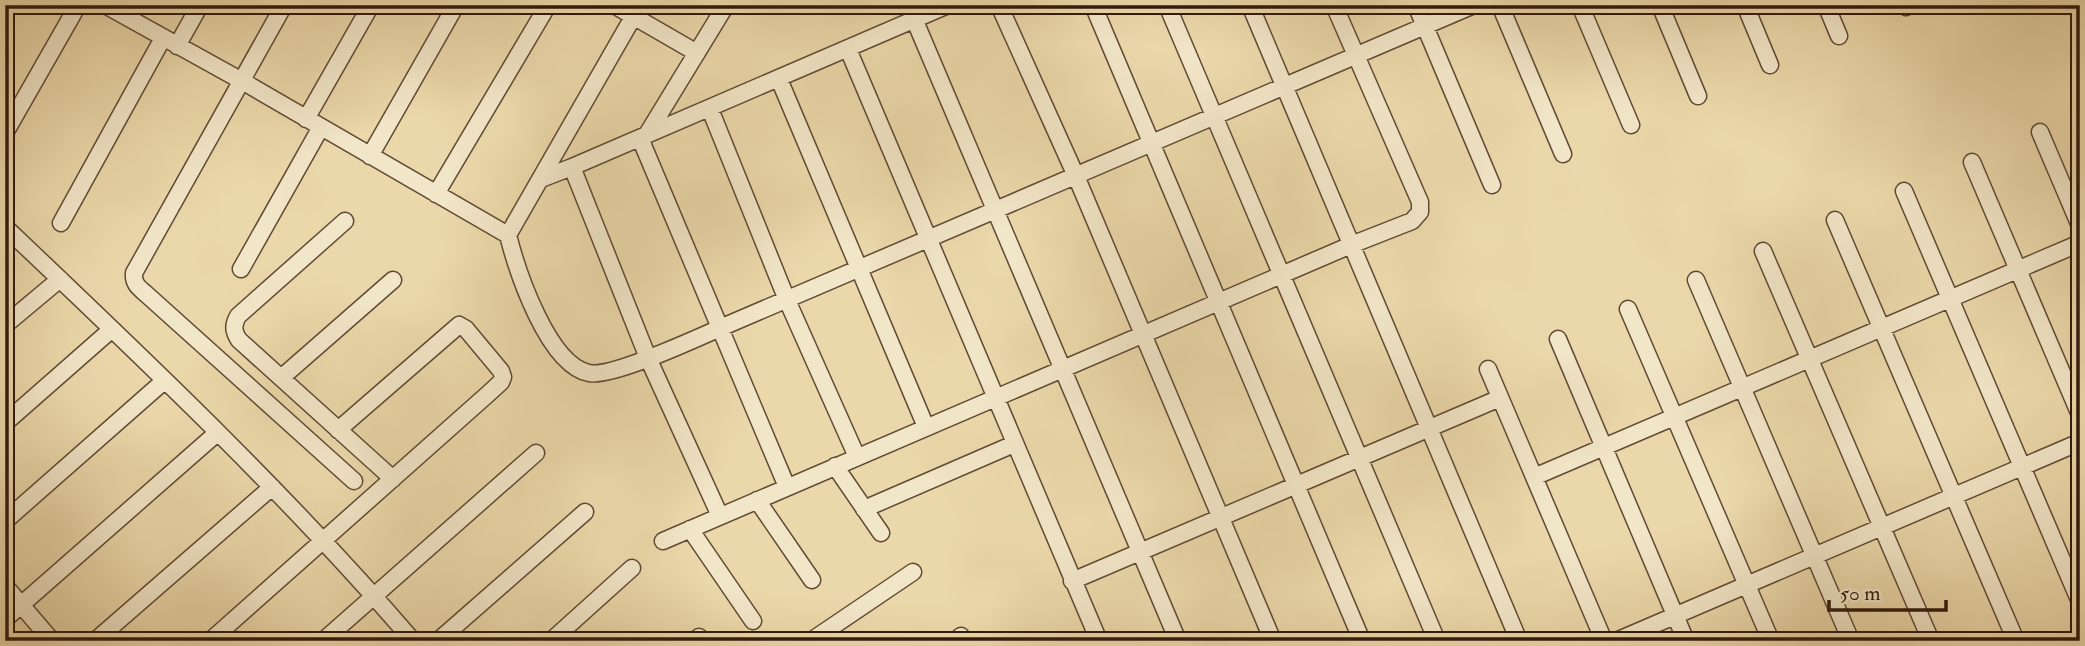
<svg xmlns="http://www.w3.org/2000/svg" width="2085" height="646" viewBox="0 0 2085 646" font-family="'IM FELL Double Pica',serif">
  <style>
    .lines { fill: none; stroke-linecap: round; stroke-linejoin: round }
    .minor-casing { stroke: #604a34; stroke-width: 19 }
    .minor { stroke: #f2e6c8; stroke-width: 16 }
  </style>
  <rect width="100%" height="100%" fill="#ebd8aa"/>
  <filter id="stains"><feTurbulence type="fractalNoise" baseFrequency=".00286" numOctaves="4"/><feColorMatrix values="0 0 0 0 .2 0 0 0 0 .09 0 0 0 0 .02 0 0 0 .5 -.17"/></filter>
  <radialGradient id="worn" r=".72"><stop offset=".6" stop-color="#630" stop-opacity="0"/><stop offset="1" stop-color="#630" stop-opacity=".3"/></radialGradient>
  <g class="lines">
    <defs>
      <path id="minor" d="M105,5L242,81L508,235C517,271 548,365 589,373C611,378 695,339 720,328L1474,5
        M284,5L134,273C133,283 138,287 145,293L354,481
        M614,5L697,53
        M999,5L1076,176L1273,641
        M1093,5L1362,641
        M1167,5L1437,641
        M1250,5L1519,641
        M1416,5L1492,185
        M1500,5L1563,154
        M1580,5L1631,125
        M1660,5L1698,96
        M1745,5L1770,65
        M1826,5L1839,36
        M1905,5L1906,7
        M915,21L1178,641
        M177,46L200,5
        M848,49L1099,641
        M779,79L926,427
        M710,109L787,300L857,457
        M306,119L371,5
        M2040,132L2080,226
        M5,133L78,5
        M646,136L726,5
        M640,138L787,487
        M370,156L456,5
        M1972,162L2080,415
        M572,167L648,358L720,516
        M541,179L572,167L948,5
        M1904,191L2080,602
        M436,194L548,5
        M1835,220L2016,641
        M345,221L238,316C233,325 233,331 239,340L393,479
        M61,223L163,38
        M5,227C145,360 287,494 413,641
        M508,235L640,5
        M1763,251L1931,641
        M241,269L321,127
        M1696,280L1851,641
        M1628,309L1771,641
        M5,325L60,279
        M1558,339L1686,641
        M1488,369L1604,641
        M281,378L393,280
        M5,423L112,329
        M835,466L881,533
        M1534,477L2080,243
        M757,500L812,580
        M864,509L1014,444
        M5,521L164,381
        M690,529L753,621
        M663,541L1351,245L1412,221L1420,212V202L1334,5
        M1072,581L1500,398
        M5,586L52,641
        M5,619L217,433
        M95,641L272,487
        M210,641L488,394L501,382L503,377L501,371L466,329L459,325L338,430
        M323,641L536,453
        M438,641L585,512
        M551,641L632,568
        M695,641L699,637
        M811,641L913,572
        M955,641L961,636
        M1616,641L2080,442"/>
    </defs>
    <!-- minor casing -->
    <use href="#minor" class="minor-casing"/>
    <!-- minor -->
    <use href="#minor" class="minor"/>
  </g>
  <!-- margin -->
  <rect width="2085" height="646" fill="none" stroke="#ebd8aa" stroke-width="28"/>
  <rect x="7" y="7" width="2071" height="632" fill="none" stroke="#311a0d" stroke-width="3.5"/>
  <rect x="14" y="14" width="2057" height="618" fill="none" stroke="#311a0d" stroke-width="2"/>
  <!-- scale -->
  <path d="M1829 600v10h117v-10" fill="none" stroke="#311a0d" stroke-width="3.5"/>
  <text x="1840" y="600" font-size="21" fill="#311a0d" stroke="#f2e6c8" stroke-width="5" paint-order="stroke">50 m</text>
  <rect width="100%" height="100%" filter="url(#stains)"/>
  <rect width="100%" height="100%" fill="url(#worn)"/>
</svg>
